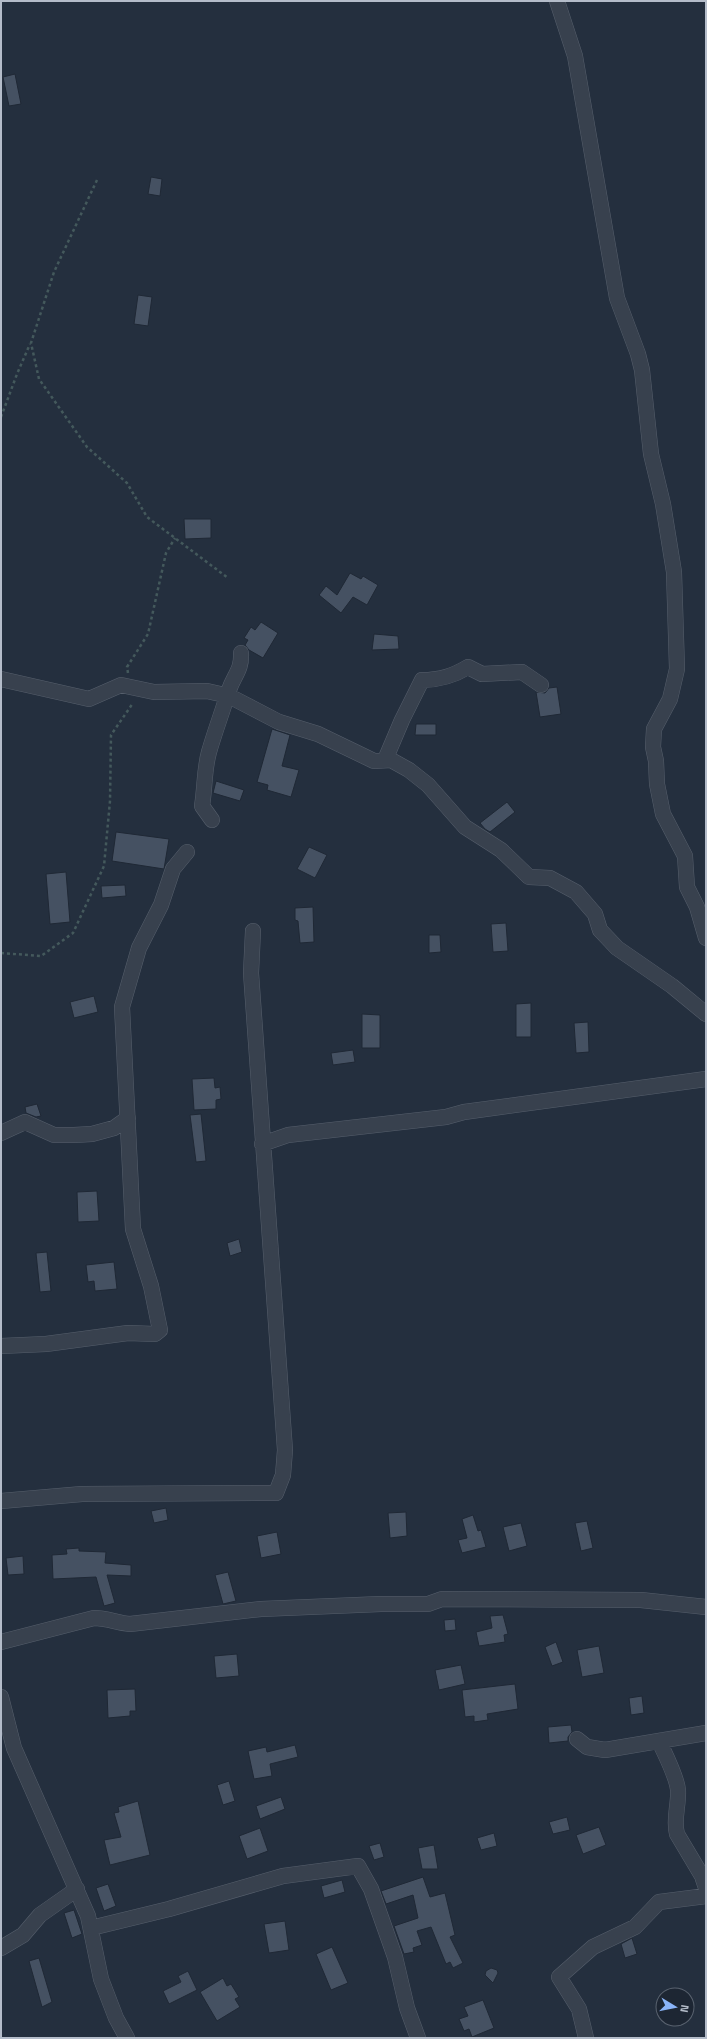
<svg xmlns="http://www.w3.org/2000/svg" width="707" height="2039" viewBox="0 0 707 2039" font-family="'Titillium Web',sans-serif">
  <style>
    .building { fill: #455162; stroke: #1f2835 }
    .lines { fill: none; stroke-linecap: round; stroke-linejoin: round }
    .minor-casing { stroke: #565f6c; stroke-width: 16 }
    .path { stroke: #44595c; stroke-width: 2.5; stroke-dasharray: 3 3; stroke-linecap: butt }
    .minor { stroke: #38414e; stroke-width: 15 }
  </style>
  <rect width="100%" height="100%" fill="#242f3e"/>
  <!-- building -->
  <path class="building" d="M15,74L21,104L9,106L3,77Z
    M151,177L162,179L160,196L148,194Z
    M138,295L152,297L148,326L134,324Z
    M184,519H211V538L185,539Z
    M350,573L361,579L363,576L378,585L367,605L353,597L341,613L319,595L326,586L337,595Z
    M261,622L278,633L263,658L249,650L245,645L248,640L244,638L251,627L255,630Z
    M374,634L398,636L399,649L372,650Z
    M557,687L561,714L540,717L536,692L545,693L549,688Z
    M416,724H436V735H415Z
    M272,729L290,735L282,766L299,770L291,797L267,790L268,785L257,782Z
    M216,781L244,790L240,801L213,793Z
    M507,802L515,812L490,832L485,829L480,823Z
    M116,832L169,839L164,869L112,861Z
    M309,847L327,855L315,878L297,869Z
    M66,872L70,922L50,924L46,874Z
    M125,885L126,896L102,898L101,886Z
    M313,907L314,942L300,943L298,921L295,920V908Z
    M506,923L508,951L493,952L491,924Z
    M429,935H440L441,952L429,953Z
    M94,996L98,1012L74,1018L70,1002Z
    M531,1003V1037H516V1004Z
    M362,1014L380,1015V1048H362Z
    M588,1022L589,1052L576,1053L574,1023Z
    M353,1050L355,1062L333,1065L331,1053Z
    M214,1078L215,1088L220,1087L221,1099L216,1100V1109L194,1110L192,1079Z
    M37,1104L41,1116L36,1117L26,1113L25,1107Z
    M201,1114L206,1161L196,1162L190,1115Z
    M97,1191L99,1221L78,1222L77,1192Z
    M239,1239L242,1252L230,1256L227,1243Z
    M47,1252L51,1291L40,1292L36,1253Z
    M114,1262L117,1289L95,1291L94,1281L88,1282L86,1265Z
    M166,1508L168,1520L154,1523L151,1511Z
    M406,1512L407,1536L390,1538L388,1513Z
    M473,1515L478,1531L481,1530L486,1547L462,1553L458,1540L467,1538L462,1519Z
    M587,1521L593,1548L581,1551L575,1523Z
    M521,1523L527,1546L509,1551L503,1527Z
    M277,1532L281,1554L261,1558L257,1536Z
    M79,1548V1551L106,1552L105,1563L131,1565V1576L107,1575L115,1603L104,1606L96,1577L53,1579L52,1555L67,1554L66,1549Z
    M23,1556L24,1574L8,1575L6,1558Z
    M228,1572L236,1601L223,1604L215,1575Z
    M503,1615L508,1634L504,1635L505,1642L479,1646L476,1632L492,1628L490,1616Z
    M455,1619L456,1630L445,1631L444,1620Z
    M556,1642L563,1662L552,1666L545,1647Z
    M599,1646L604,1673L582,1677L577,1650Z
    M237,1654L239,1676L216,1678L214,1656Z
    M461,1665L465,1684L439,1690L435,1670Z
    M515,1684L518,1709L487,1714L488,1720L474,1722V1716L465,1717L462,1690Z
    M135,1689L136,1711H130V1716L108,1718L107,1690Z
    M642,1696L644,1713L631,1715L629,1698Z
    M571,1725L572,1732L568,1737V1741L549,1743L548,1727Z
    M295,1745L298,1757L270,1764L272,1776L254,1779L248,1751L266,1747L267,1752Z
    M229,1781L235,1801L223,1805L217,1785Z
    M281,1797L285,1809L260,1819L256,1806Z
    M138,1801L150,1855L110,1865L104,1840L121,1837L114,1813L119,1812L118,1807Z
    M567,1817L570,1830L553,1834L549,1822Z
    M599,1827L606,1845L583,1854L576,1835Z
    M260,1828L268,1851L247,1859L239,1836Z
    M494,1833L497,1846L481,1850L477,1838Z
    M380,1843L384,1857L374,1860L369,1846Z
    M434,1845L438,1869H422L418,1848Z
    M423,1877L430,1897L445,1893L455,1935L450,1937L463,1963L453,1968L450,1962L446,1964L431,1927L417,1931L422,1945L413,1948L414,1952L404,1954L394,1926L418,1918L413,1895L386,1904L381,1891Z
    M342,1880L345,1892L324,1898L321,1886Z
    M108,1884L116,1906L104,1911L96,1888Z
    M74,1910L82,1934L72,1938L64,1913Z
    M285,1921L289,1950L269,1953L264,1924Z
    M632,1938L637,1954L625,1958L621,1944Z
    M332,1947L348,1983L331,1990L316,1954Z
    M39,1958L52,2002L42,2007L29,1961Z
    M491,1968L497,1970L498,1973L493,1983L485,1975L486,1971Z
    M188,1971L197,1990L169,2004L163,1991L181,1982L178,1976Z
    M223,1978L227,1986L231,1984L239,1997L235,1999L240,2007L217,2021L200,1992Z
    M483,2000L494,2028L472,2037L469,2029L464,2031L459,2019L468,2016L464,2007Z"/>
  <g class="lines">
    <defs>
      <path id="minor" d="M557,1L575,56L617,298L638,354L642,370L651,454L663,504L674,572L677,669L670,699L654,729L653,747L656,761L657,784L663,814L685,856L687,887L697,907L706,938
        M1,679L89,699L121,685L154,692L207,691L229,696L279,722L318,734L374,761L391,760L409,770L428,785L465,827L501,850L529,877L550,878L576,892L595,914L600,930L617,948L672,986L706,1014
        M385,760L402,720L422,680C440,680 453,676 468,667L482,674L522,672L541,685
        M212,820L202,806C205,788 204,770 209,752C215,731 223,710 229,690C234,675 242,670 241,653
        M1,1133L25,1122L54,1135H74L92,1134L114,1128L128,1118
        M262,1144L288,1135L446,1117L464,1112L706,1079
        M1,1346L46,1344L128,1333L155,1334L160,1330L151,1286L133,1229L122,1007L139,948L161,905L173,869L187,852
        M1,1501L82,1494L276,1493L283,1475L285,1450L251,973L253,931
        M1,1642L94,1618C107,1618 117,1623 130,1624L261,1609L381,1604H428L442,1599L641,1600L706,1607
        M1,1697L14,1748L88,1916L101,1979L116,2018L127,2038
        M577,1739L587,1747L605,1750L706,1733
        M659,1741C665,1754 677,1777 678,1790C679,1805 673,1819 677,1834L702,1876L706,1888
        M91,1928L169,1909L283,1876L358,1866L371,1889L395,1957L407,2008L418,2038
        M1,1948L23,1935L40,1915L77,1889
        M586,2038L579,2009L559,1977L593,1947L635,1927L659,1902L706,1896"/>
    </defs>
    <!-- minor casing -->
    <use href="#minor" class="minor-casing"/>
    <!-- path -->
    <path class="path" d="M97,180L54,272L31,343L39,379L87,447L127,483L147,517L228,578
      M1,417L17,374L30,344
      M128,673L127,667L148,634L166,553L175,538
      M1,953L41,956L73,933L104,866L110,801L111,735L133,703"/>
    <!-- minor -->
    <use href="#minor" class="minor"/>
  </g>
  <!-- border -->
  <rect width="707" height="2039" fill="none" stroke="#b4bcc9" stroke-width="4"/>
  <!-- north arrow -->
  <g transform="translate(675 2007) rotate(100)"><circle r="19" fill="#1d2633" stroke="#59626f"/>
  <path d="M0-3L7 15L0 10L-7 15Z" fill="#8ab4f8"/>
  <text y="-6" font-size="11" font-weight="bold" text-anchor="middle" fill="#b4bcc9">N</text>
  </g>
</svg>
